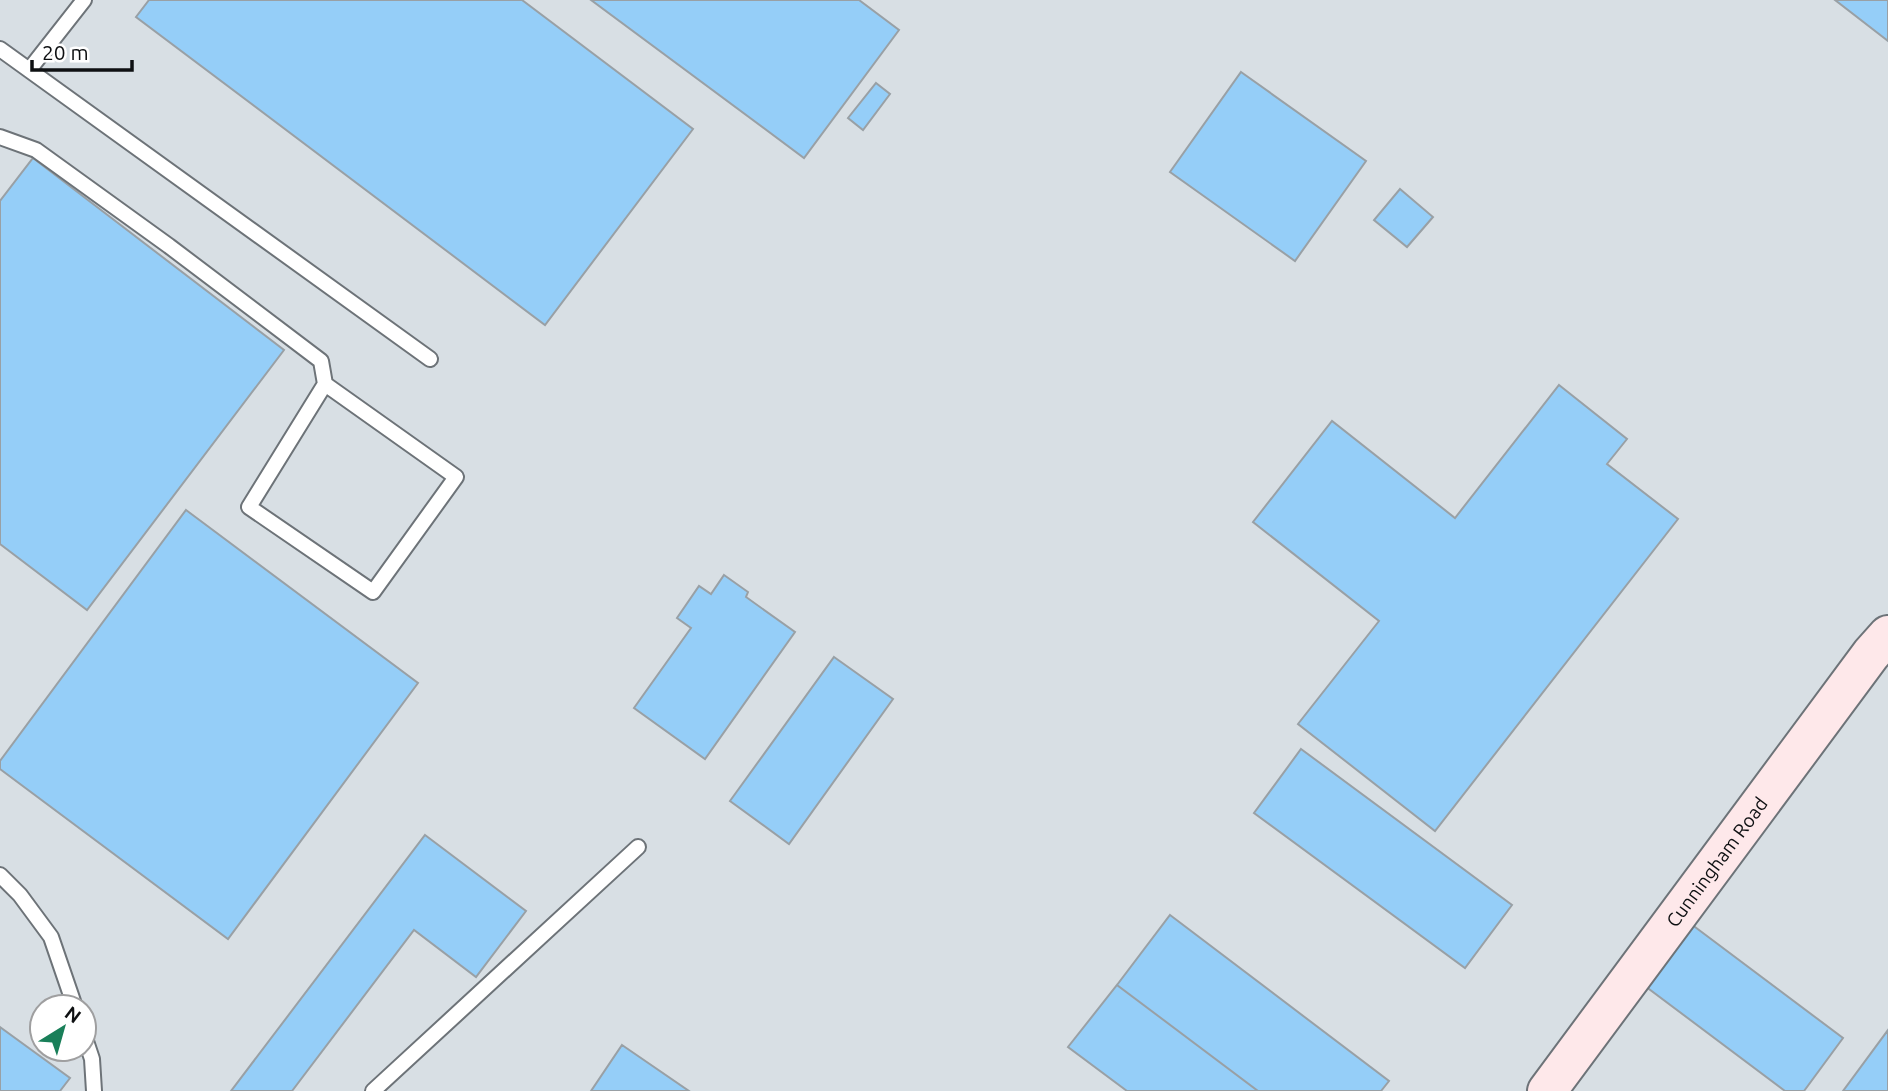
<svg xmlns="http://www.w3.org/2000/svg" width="1888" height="1091" viewBox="0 0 1888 1091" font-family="Ubuntu,sans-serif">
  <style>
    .building { fill: #95cef8; stroke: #99a0a5; stroke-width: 2 }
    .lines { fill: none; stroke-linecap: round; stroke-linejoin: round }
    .lane-casing { stroke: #6d7378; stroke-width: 18 }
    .secondary-casing { stroke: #6d7378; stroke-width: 42 }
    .lane { stroke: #fff; stroke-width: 14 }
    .secondary { stroke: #fee8ea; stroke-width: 38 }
    .labels { text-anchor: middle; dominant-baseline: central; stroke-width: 5; stroke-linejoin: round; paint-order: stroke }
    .street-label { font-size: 19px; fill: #0e1012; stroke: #fff }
  </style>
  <rect width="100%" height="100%" fill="#d8dfe4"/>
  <!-- building -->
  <path class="building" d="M149,0H522L693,129L545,325L136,17Z
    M591,0H859L899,30L804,158Z
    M1835,0H1888V41Z
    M1241,72L1366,161L1295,261L1170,172Z
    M876,83L890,94L863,130L848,118Z
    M33,158L284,350L87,610L0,544V201Z
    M1400,189L1433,217L1407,247L1374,220Z
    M1559,385L1627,439L1607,464L1678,519L1435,831L1298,724L1379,621L1253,522L1332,421L1455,518Z
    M186,510L418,683L228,939L0,769V761Z
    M724,575L748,592L746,597L795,632L705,759L634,708L691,628L677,618L699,586L711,594Z
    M834,657L893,699L789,844L730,801Z
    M1301,749L1512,905L1465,968L1254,813Z
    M425,835L526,911L476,977L414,930L292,1091H231Z
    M1170,915L1389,1081L1381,1091H1258L1117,985Z
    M1679,915L1843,1038L1804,1091H1785L1633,977Z
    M1117,985L1258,1091H1127L1068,1047Z
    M0,1027L70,1078L60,1091H0Z
    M1888,1030V1091H1843Z
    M622,1045L689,1091H591Z"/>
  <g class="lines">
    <defs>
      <path id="lane" d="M0,49L430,359
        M29,70L84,0
        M0,137L36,150L169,246L321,361L325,384L249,507L373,592L456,477L325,384
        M0,875L20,895L51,937L75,1007
        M84,1035L92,1059L94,1091
        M373,1091L638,847"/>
      <g id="secondary">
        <path id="s1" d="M1547,1091L1871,654L1888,635"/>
      </g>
    </defs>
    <!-- lane casing -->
    <use href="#lane" class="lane-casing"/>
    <!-- secondary casing -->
    <use href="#secondary" class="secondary-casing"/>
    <!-- lane -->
    <use href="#lane" class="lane"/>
    <!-- secondary -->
    <use href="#secondary" class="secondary"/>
  </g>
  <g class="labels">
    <!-- street labels -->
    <g class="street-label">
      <text stroke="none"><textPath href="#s1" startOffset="285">Cunningham Road</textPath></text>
    </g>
  </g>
  <!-- north arrow -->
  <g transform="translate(63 1028) rotate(37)"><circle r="33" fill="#ffffff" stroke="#9f9fa0" stroke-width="2"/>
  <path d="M0-5L12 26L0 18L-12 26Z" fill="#197f59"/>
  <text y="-10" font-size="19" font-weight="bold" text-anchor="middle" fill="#0e1012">N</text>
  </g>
  <!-- scale -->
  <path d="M32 60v10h100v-10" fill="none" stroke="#0e1012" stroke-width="3.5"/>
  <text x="42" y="60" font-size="21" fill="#0e1012" stroke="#ffffff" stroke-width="5" paint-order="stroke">20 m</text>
</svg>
